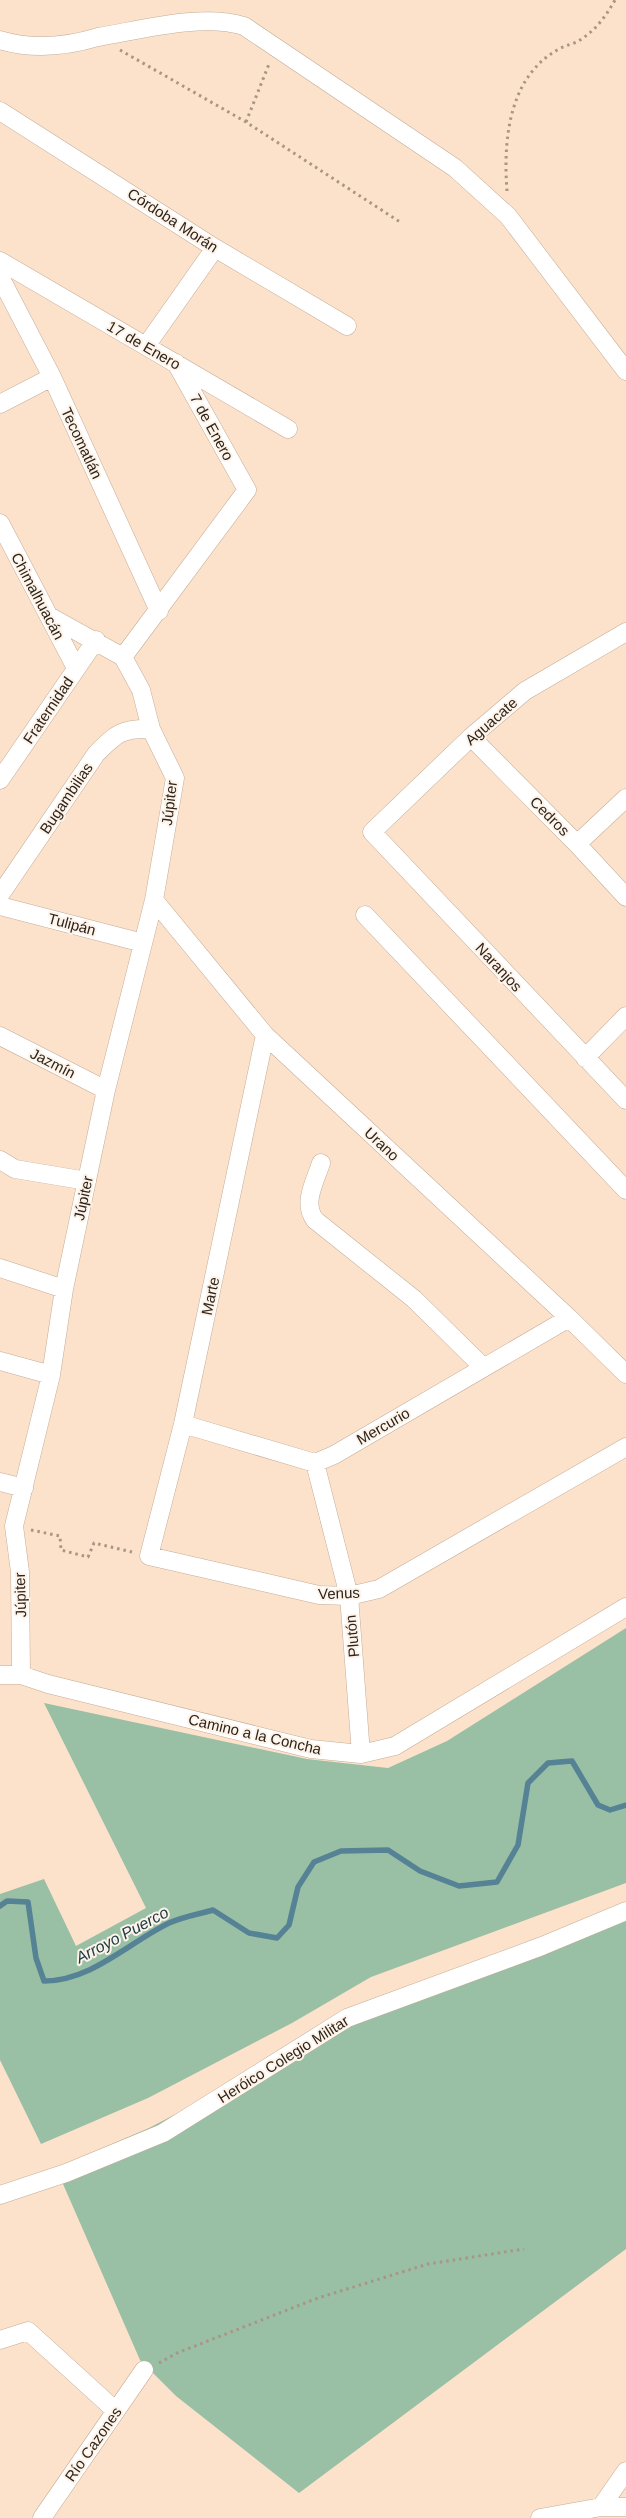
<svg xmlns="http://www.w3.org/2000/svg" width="626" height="2518" viewBox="0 0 626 2518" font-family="Arial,sans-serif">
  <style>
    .green { fill: #99bfa5 }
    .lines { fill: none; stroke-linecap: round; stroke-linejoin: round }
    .stream { stroke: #568295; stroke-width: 5.5 }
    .minor-casing { stroke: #c5ac96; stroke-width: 19 }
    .path { stroke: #a99584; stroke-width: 3; stroke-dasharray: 2.5 4; stroke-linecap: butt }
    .minor { stroke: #fff; stroke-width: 18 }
    .labels { text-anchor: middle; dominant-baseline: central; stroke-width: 4; stroke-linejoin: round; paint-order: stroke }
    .street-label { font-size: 15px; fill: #2d241b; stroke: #fdf3e9 }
    .water-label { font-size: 16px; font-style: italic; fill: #193846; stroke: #fdf3e9 }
  </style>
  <rect width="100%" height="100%" fill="#fce2cb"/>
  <!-- green -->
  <path class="green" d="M626,1628V1883L371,1977L292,2023L148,2098L41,2144L0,2060V1894L44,1879L76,1946L146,1908L44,1703L307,1759L388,1768L447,1741Z
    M626,1919V2249L299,2493L176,2396L140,2360L56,2168L149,2128L353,2021Z"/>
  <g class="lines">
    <!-- stream -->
    <path class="stream" d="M0,1906L7,1901L28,1902L36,1958L44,1981C91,1981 128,1943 169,1923C182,1917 199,1914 213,1910L249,1933L277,1938L289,1925L298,1887L314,1862L341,1851L388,1850L420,1871L459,1886L497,1882L518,1845L528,1783L548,1763L572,1761L598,1805L610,1810L626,1805"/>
    <defs>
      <path id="minor" d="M0,40C33,50 65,47 98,37C141,30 202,13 244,26L455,168L508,216L626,371
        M0,111L215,248L347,326
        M0,261L288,429
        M0,277L52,377L159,611
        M146,346L215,248
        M0,404L52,377
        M0,523L76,668
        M626,632L525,691L471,737L372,832L626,1100
        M123,657L247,490L176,363
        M471,737L577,844L626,897
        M0,780L96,640
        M577,844L626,798
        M0,895L96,754C116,734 121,728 151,729
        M154,900L265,1035L569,1318L626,1374
        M0,906L143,943
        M365,915L626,1190
        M265,1035L183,1424L149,1556L319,1595L349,1596L379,1589L626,1447
        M0,1036L106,1090
        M585,1058L626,1016
        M0,1160L15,1169L87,1181
        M321,1163C315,1182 302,1203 315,1220L414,1299L483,1367
        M0,1268L64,1289
        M0,1361L51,1375
        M183,1424L315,1463L334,1455L569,1318
        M315,1463L349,1596L361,1754
        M0,1482L24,1488
        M0,1675H21L48,1684L311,1749L361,1754L395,1746L626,1607
        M21,1675L20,1572L14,1526L51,1375L64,1289L106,1090L154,900L175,778L151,729L141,690L123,657L49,616
        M0,2195L66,2173L163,2133L347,2018L542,1946L626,1911
        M0,2340L28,2331L116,2411
        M601,2507L626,2471
        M42,2518L144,2370
        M540,2518L601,2507H626"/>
    </defs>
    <!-- minor casing -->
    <use href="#minor" class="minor-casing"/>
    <!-- path -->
    <path class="path" d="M120,50L246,122L400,222
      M246,122L269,64
      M507,191C503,139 509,76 559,49C566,45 574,44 580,40C596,30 606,16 615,0
      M31,1530L60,1536L61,1550L88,1557L94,1543L132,1552
      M159,2363L177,2353L318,2298L428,2264L524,2249"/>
    <!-- minor -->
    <use href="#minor" class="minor"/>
  </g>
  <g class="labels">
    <!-- street labels -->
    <g class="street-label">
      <text transform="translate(173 220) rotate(33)">Córdoba Morán</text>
      <text transform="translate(144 345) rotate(30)">17 de Enero</text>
      <text transform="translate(212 427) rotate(61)">7 de Enero</text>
      <text transform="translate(82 443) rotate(65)">Tecomatlán</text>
      <text transform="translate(38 596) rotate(62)">Chimalhuacán</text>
      <text transform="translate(48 710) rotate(-56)">Fraternidad</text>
      <text transform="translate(491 721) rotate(-41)">Aguacate</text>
      <text transform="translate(66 798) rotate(-56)">Bugambilias</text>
      <text transform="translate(169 803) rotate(-83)">Júpiter</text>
      <text transform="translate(550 816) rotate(45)">Cedros</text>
      <text transform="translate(72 924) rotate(15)">Tulipán</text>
      <text transform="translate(499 967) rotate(47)">Naranjos</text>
      <text transform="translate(53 1063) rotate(27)">Jazmín</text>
      <text transform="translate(382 1144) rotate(43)">Urano</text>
      <text transform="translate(83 1198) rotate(-78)">Júpiter</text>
      <text transform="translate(210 1296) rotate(-78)">Marte</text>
      <text transform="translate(383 1426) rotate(-30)">Mercurio</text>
      <text transform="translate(339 1593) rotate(-2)">Venus</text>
      <text transform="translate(20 1595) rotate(-92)">Júpiter</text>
      <text transform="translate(352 1636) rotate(-95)">Plutón</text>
      <text transform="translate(255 1734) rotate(13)">Camino a la Concha</text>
      <text transform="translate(283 2059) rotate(-32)">Heróico Colegio Militar</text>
      <text transform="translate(93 2444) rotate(-55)">Río Cazones</text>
    </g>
    <!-- water labels -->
    <g class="water-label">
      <text transform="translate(122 1935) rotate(-28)">Arroyo Puerco</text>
    </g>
  </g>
</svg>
